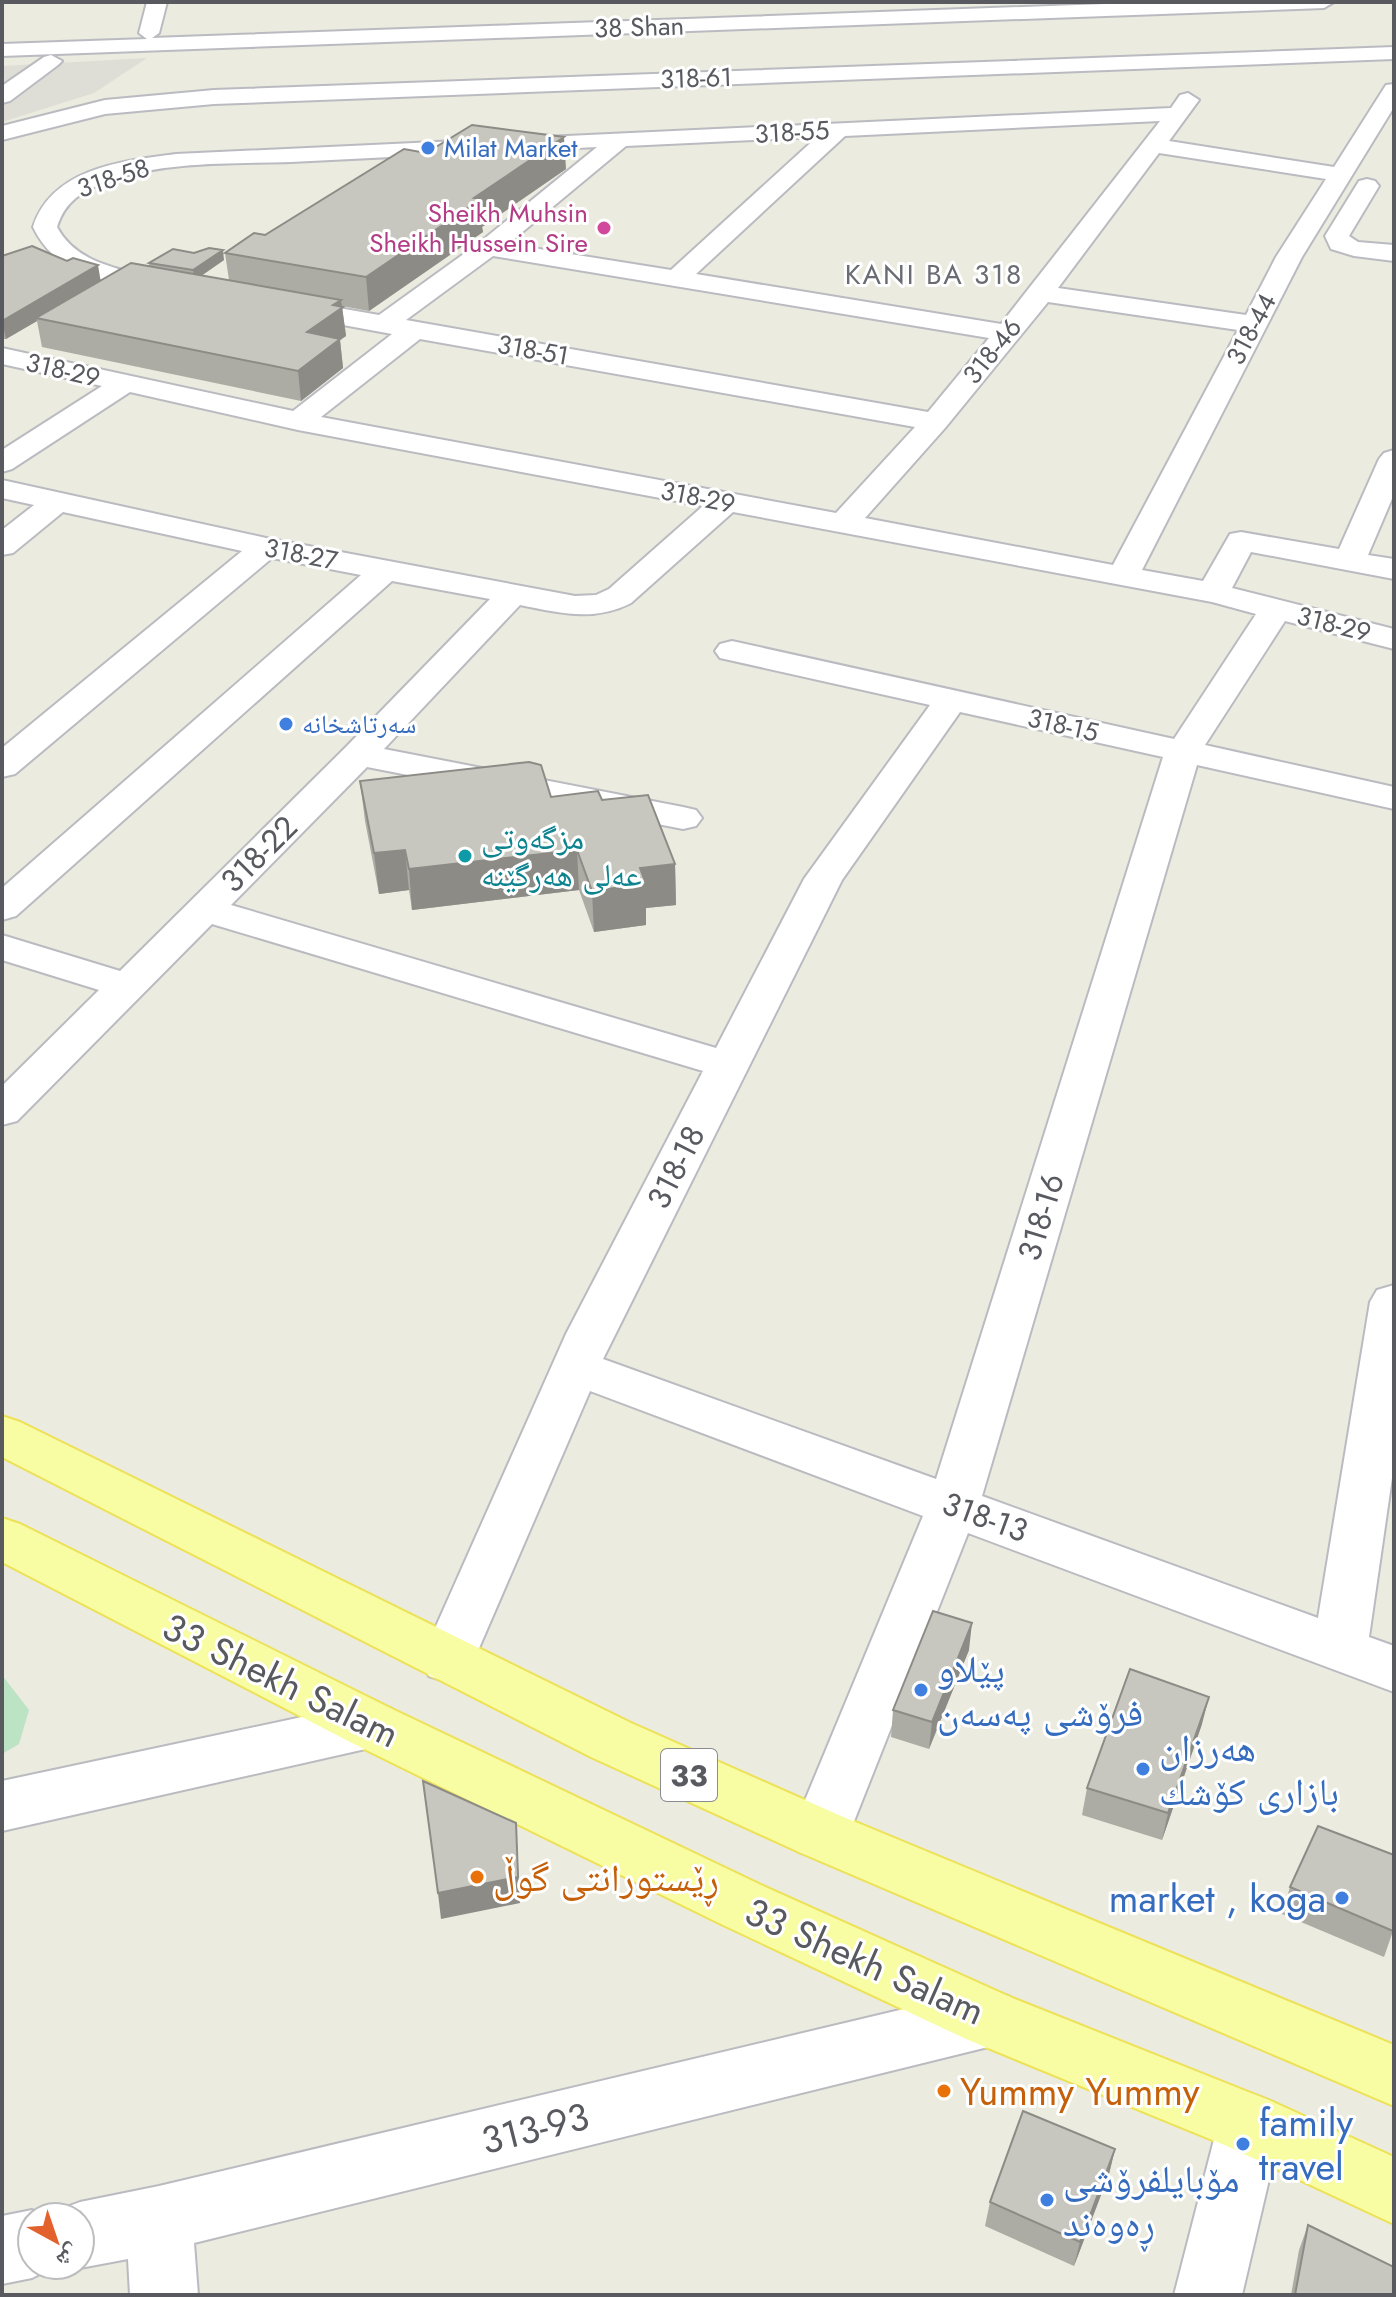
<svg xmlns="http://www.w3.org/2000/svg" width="1396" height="2297" viewBox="0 0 1396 2297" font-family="Jost,'Noto Naskh Arabic',sans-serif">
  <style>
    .industrial { fill: #deded7 }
    .green { fill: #bbe3c4 }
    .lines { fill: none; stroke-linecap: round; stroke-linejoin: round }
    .minor-casing { stroke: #babbc1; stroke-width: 4 }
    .major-casing { stroke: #ede257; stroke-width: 4 }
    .minor { fill: #fff; fill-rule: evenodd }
    .major { fill: #f8fca3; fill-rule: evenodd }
    .wall { fill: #acaba4 }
    .shaded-wall { fill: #8c8b86 }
    .building { fill: #c8c7bf; stroke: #8c8b86; stroke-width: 2 }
    .shop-dot { fill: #3f7fe0; stroke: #fff; stroke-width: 3 }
    .hotel-dot { fill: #d1479c; stroke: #fff; stroke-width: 3 }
    .culture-dot { fill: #0f9aa8; stroke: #fff; stroke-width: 3 }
    .food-dot { fill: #e8710a; stroke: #fff; stroke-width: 3 }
    .labels { text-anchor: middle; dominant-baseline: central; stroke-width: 6; stroke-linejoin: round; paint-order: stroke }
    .far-street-label { font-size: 26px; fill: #585a60; stroke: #fff }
    .far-shop-label { font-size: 26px; fill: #366cbe; stroke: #fff; text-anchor: start }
    .far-hotel-label { font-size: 26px; fill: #b23c85; stroke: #fff; text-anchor: end }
    .far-neighbourhood-label { font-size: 28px; letter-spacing: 2px; fill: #696c72; stroke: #fff }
    .shield { fill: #fff; stroke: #8a8c90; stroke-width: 2 }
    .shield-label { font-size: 30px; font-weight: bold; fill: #585a60 }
    .culture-label { font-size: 32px; fill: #0d838f; stroke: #fff; text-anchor: start }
    .street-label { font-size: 32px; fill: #585a60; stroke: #fff }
    .near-shop-label { font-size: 38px; fill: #366cbe; stroke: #fff; text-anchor: start }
    .near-street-label { font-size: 38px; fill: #585a60; stroke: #fff }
    .near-food-label { font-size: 38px; fill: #c56008; stroke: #fff; text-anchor: start }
  </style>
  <rect width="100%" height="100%" fill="#ebebdf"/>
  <!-- industrial -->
  <path class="industrial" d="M147,58L94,93L2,122V66Z"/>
  <!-- green -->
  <path class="green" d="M2,1675L29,1710L19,1744L2,1754Z"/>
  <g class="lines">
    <defs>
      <path id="minor" d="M147,2H167L159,33L152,38L1160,2H1334L1324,8L2,56V44L147,39L139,33Z
        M1394,47V59L214,104L105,114L2,140V126L105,100L214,90Z
        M51,55L62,61L58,65L10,101L2,103V86L44,57Z
        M1394,84V107L1302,257L1142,570L1203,581L1230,534L1241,532L1339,549L1379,459L1384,453L1394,450V494L1368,555L1394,559V579L1251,552L1232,588L1394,629V649L1285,621L1205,745L1394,787V809L1197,765L982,1496L1318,1618L1370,1302L1377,1290L1394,1285V1464L1369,1637L1394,1646V1692L968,1533L849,1834L841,1852L820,1860L799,1852L791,1834L923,1516L590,1391L467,1676L448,1682L429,1676L421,1660L566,1334L703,1071L212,924L17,1121L2,1125V1086L99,990L2,960V935L120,971L346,747L490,599L392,581L16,916L2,920V888L361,575L272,558L15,774L2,777V748L242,551L63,512L13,553L2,555V530L34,505L2,498V480L266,538L575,596L596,595L609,589L703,506L298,430L130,392L12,469L2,472V450L102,386L2,364V348L293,411L392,334L278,313L274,307L278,301L287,299L379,315L479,243L597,147C495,152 393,157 291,162C232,164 165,161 109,181C83,190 65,201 57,227C74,259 108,266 140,275L144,280L140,285L98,307L89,305L85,299L109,282C74,272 49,260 33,227C52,168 122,161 176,154L1171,108L1180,95L1188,93L1199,100L1169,141L1334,167L1386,85ZM1160,121L1001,324L696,274L845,136ZM817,137L671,270L508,244L626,146ZM1159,153L1326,179L1276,257L1246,315L1058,288ZM493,256L989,338L928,412L406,320ZM1048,302L1238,330L1113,565L865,518L945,428ZM420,339L915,427L836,513L321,417ZM733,512L1212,602L1256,614L1174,739L732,641L720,644L715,651L720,658L930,705L804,879L716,1048L231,905L367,767L683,829L696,826L702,818L696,810L683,807L384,749L520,605C560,613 594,622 631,603ZM960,712L1163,757L936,1479L603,1359L842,880Z
        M1367,179L1375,181L1379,186L1349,236L1358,242L1394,245V261L1354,256L1331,249L1325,236L1359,181Z
        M372,1702L392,1709L400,1726L392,1743L2,1831V1781Z
        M988,1989L1010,1997L1019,2018L1010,2039L988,2047L194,2243L198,2295H130L128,2259L80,2268L72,2265H80V2217H54L56,2211L80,2202L159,2186Z
        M1250,2093L1273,2102L1282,2124L1242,2295H1174L1218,2124L1227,2102Z
        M32,2210L48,2217H32V2265H57L32,2278L2,2284V2216Z"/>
      <path id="major" d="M2,1416L20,1422L631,1723L841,1816L1394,2045V2106L799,1852L591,1757L2,1457Z
        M2,1518L20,1524L392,1709L761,1885L1010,1997L1273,2102L1394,2157V2224L1227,2146L966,2039L719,1923L352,1743L2,1562Z"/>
    </defs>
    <!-- minor casing -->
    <use href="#minor" class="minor-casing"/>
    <!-- major casing -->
    <use href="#major" class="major-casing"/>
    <!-- minor -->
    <use href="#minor" class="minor"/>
    <!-- major -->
    <use href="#major" class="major"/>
  </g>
  <!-- wall -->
  <path class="wall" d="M426,153L566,169L482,227L483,232L369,311L342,306L346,336L340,340L343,368L301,401L42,347L37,321L6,339H2V256L101,280L149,266V263L224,260L202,275L229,280L225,253L265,235Z
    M360,781L602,800L675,864L676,905L646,908V925L594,932L579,890L412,910L409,890L379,894L365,821Z
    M969,1650L929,1749L891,1737L893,1710Z
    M1202,1724L1162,1840L1082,1815L1087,1788Z
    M1290,1887L1393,1931L1384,1957L1282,1914Z
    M1115,2149L1109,2174L1074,2266L985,2226L990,2202Z
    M1308,2225L1394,2295H1291L1299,2250Z"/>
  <!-- shaded-wall -->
  <path class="shaded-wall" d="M564,137L566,169L482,227L483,232L369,311L366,277L474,198Z
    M223,250L224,260L194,281L193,270Z
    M98,265L101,283L36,318L37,321L6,339L2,321Z
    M341,300L346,336L340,340L343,368L301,401L298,371L307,332L333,305Z
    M405,850L409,890L379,894L374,853Z
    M577,850L579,890L412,910L409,869Z
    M675,864L676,905L646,908V925L594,932L592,891L640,868Z
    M972,1623L969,1650L929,1749L932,1722Z
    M1209,1697L1202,1724L1162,1840L1168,1813Z
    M516,1823L520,1903L441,1919L438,1893Z
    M1115,2149L1109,2174L1074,2266L1080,2242Z"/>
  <!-- building -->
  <path class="building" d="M472,125L564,137L474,198L481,199L366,277L225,253L254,233L265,235L404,149L426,153Z
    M32,246L67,261L73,258L98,265L2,321V256Z
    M209,248L223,250L193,270L149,263L173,249L194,253Z
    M131,263L341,300L333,305L343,307L307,332L340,339L298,371L36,318Z
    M529,762L541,765L551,797L598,791L602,800L648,795L675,864L640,868L646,884L592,891L577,850L409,869L405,850L374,853L360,781Z
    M933,1611L972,1623L932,1722L893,1710Z
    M1130,1669L1209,1697L1168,1813L1087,1788Z
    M423,1781L516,1823L518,1877L438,1893Z
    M1318,1826L1394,1855V1926L1393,1931L1290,1887Z
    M1023,2111L1115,2149L1080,2242L990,2202Z
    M1308,2225L1394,2267V2295H1295Z"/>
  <!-- markers -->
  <g class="shop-dot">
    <circle cx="428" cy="148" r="8"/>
    <circle cx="286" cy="724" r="8"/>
    <circle cx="921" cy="1690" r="8"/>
    <circle cx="1143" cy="1769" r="8"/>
    <circle cx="1342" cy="1898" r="8"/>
    <circle cx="1243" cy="2144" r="8"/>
    <circle cx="1047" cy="2200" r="8"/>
  </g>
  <circle class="hotel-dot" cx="604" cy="228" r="8"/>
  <circle class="culture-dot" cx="465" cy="856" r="8"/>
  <g class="food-dot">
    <circle cx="477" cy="1877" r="8"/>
    <circle cx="944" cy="2091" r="8"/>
  </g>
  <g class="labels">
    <!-- far-street labels -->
    <g class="far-street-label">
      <text transform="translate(639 27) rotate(-2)">38 Shan</text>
      <text transform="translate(696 78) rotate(-2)">318-61</text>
      <text transform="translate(792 132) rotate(-3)">318-55</text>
      <text transform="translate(113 178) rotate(-18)">318-58</text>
      <text transform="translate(1251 329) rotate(-62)">318-44</text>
      <text transform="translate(533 350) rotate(10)">318-51</text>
      <text transform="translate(992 351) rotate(-51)">318-46</text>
      <text transform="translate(63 370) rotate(13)">318-29</text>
      <text transform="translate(698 497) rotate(11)">318-29</text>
      <text transform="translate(301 554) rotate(11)">318-27</text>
      <text transform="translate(1334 624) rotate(14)">318-29</text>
      <text transform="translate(1063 725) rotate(13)">318-15</text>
    </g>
    <!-- far-shop labels -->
    <g class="far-shop-label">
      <text x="444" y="148">Milat Market</text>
      <text x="302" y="724">سەرتاشخانە</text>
    </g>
    <!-- far-hotel labels -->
    <g class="far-hotel-label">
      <text x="588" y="213">Sheikh Muhsin<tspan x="588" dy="30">Sheikh Hussein Sire</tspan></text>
    </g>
    <!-- far-neighbourhood labels -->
    <g class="far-neighbourhood-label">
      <text x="934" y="274">KANI BA 318</text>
    </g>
    <!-- shield labels -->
    <rect class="shield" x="661" y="1749" width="56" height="52" rx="6"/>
    <g class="shield-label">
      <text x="689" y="1775">33</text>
    </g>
    <!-- culture labels -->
    <g class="culture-label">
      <text x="481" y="838">مزگەوتی<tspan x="481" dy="37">عەلی هەرگێنە</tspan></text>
    </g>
    <!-- street labels -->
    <g class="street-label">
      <text transform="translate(259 854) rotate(-45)">318-22</text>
      <text transform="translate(676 1167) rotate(-63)">318-18</text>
      <text transform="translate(1041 1217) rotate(-73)">318-16</text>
      <text transform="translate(985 1517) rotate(20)">318-13</text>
    </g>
    <!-- near-shop labels -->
    <g class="near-shop-label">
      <text x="937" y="1668">پێلاو<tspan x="937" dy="44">فرۆشی پەسەن</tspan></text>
      <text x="1159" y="1747">هەرزان<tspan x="1159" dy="44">بازاری کۆشك</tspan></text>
      <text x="1326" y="1898" text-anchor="end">market , koga</text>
      <text x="1259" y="2122">family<tspan x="1259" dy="44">travel</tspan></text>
      <text x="1063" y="2178">مۆبایلفرۆشی<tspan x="1063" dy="44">ڕەوەند</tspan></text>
    </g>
    <!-- near-street labels -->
    <g class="near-street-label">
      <text transform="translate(281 1680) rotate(26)">33 Shekh Salam</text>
      <text transform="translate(865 1961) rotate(24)">33 Shekh Salam</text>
      <text transform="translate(535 2128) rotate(-14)">313-93</text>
    </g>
    <!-- near-food labels -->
    <g class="near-food-label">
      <text x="493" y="1877">ڕێستورانتی گوڵ</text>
      <text x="960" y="2091">Yummy Yummy</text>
    </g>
  </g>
  <!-- border -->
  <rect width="1396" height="2297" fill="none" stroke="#585a60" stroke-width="8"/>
  <!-- north arrow -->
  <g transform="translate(56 2241) rotate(140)"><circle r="38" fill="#ffffff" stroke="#bcbdbf" stroke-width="2"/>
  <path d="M0-6L14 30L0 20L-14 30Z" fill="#e3612d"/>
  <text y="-12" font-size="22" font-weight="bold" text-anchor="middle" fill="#585a60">ش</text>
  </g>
</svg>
